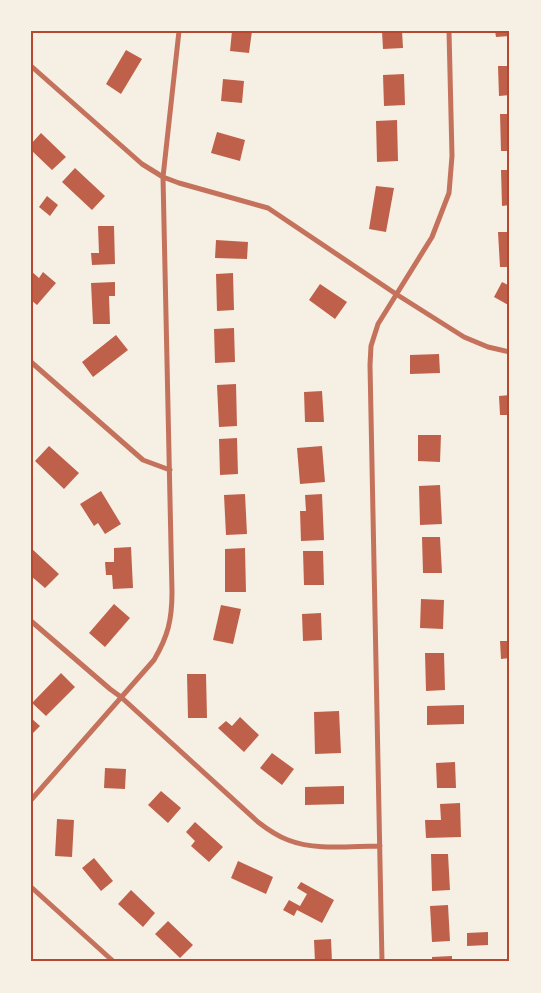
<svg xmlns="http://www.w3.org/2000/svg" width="541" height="993" viewBox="0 0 541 993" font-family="Commissioner,sans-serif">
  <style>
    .building { fill: #bf614a }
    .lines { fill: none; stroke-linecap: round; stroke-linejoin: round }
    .minor { stroke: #c5725c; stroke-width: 5 }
    .neatline { fill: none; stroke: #b5482f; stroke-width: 2 }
  </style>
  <rect width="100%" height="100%" fill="#f6efe4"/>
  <!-- building -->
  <path class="building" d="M232,31H252L249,53L230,51Z
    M382,31H402L403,48L383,49Z
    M495,31H510V36L496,37Z
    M126,50L142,59L121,94L106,84Z
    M498,66H510V95L499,96Z
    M404,74L405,105L384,106L383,75Z
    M223,79L244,81L242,103L221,101Z
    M500,114H510V151H501Z
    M397,120L398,161L377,162L376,121Z
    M217,132L245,140L240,161L211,153Z
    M41,133L66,157L52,170L31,150V144Z
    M75,168L105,196L92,210L62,182Z
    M501,170H510V205L502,206Z
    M376,186L394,188L386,232L369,229Z
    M47,196L58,205L50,216L39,207Z
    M98,226H114L115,264L92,265L91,253H99Z
    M498,232H510V267H500Z
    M216,240L248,242L247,259L215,258Z
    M31,271L39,278L43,272L56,283L37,305L31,300Z
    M233,273L234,310L217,311L216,274Z
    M115,282V296H109L110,324H93L91,283Z
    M502,282L510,286V306L494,297Z
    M320,284L347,302L335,319L309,300Z
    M234,328L235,362L215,363L214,329Z
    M116,335L128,350L93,377L82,362Z
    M439,354L440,373L410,374V355Z
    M236,384L237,426L219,427L217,385Z
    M322,391L324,422H305L304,392Z
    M510,395V415H500L499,396Z
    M418,435H441L440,462L418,461Z
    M237,438L238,474L220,475L219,439Z
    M49,446L79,473L64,489L35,461Z
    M322,446L325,482L300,484L297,448Z
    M440,485L442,524L420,525L419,486Z
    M101,491L121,524L105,534L98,523L94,526L80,504Z
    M245,494L247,534L226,535L224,495Z
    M322,494L324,540L301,541L300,511H306L305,495Z
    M422,537H440L442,573H423Z
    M131,547L133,588L113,589L112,575H106L105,562H114V548Z
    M31,548L59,574L45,588L31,576Z
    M245,548L246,592H225V549Z
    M303,551H323L324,585H304Z
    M421,599L444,600L443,629L420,628Z
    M114,604L130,618L105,647L89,633Z
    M221,605L241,609L233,644L213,640Z
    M321,613L322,640L303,641L302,614Z
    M500,641H510V658L501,659Z
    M425,653H444L445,690L426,691Z
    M61,673L75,687L46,716L32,703Z
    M187,674H206L207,718H188Z
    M464,705V724L427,725V706Z
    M339,711L341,753L315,754L314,712Z
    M240,717L259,735L244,752L218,728L226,721L232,726Z
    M31,718L40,726L31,735Z
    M272,753L294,769L282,785L260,768Z
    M455,762L456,788H437L436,763Z
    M105,768L126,769L125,789L104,788Z
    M344,786V804L305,805V787Z
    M161,791L181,808L168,823L148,805Z
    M460,803L461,837L426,838L425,820H441L440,804Z
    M57,819L74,820L72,857L55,856Z
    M195,822L223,847L209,862L191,846L195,841L186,832Z
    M431,854H448L450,890L432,891Z
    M94,858L113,881L101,891L82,868Z
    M238,861L273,877L266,894L231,878Z
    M301,882L334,900L322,923L297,910L294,916L283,910L289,900L300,906L307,894L297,888Z
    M131,890L155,913L143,927L118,904Z
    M448,905L450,941L432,942L430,906Z
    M168,921L193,945L180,958L155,934Z
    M488,932V945L467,946V933Z
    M331,939L332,962H315L314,940Z
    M452,956V962H432V957Z"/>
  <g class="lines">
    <!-- minor -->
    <path class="minor" d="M31,66L142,164L163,177L179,183L268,208L396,294L464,337L488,347L510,352
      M31,362L143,460L170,470
      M31,621L110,689L121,697L258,822C267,829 277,836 288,840C316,851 350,846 380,846
      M31,800L154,660C168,636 172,620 172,592L163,177L179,31
      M31,887L114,962
      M382,962L370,365L371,346L378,324L432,237L449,193L452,156L449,31"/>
  </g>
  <!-- border -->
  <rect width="541" height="993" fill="none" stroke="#f6efe4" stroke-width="65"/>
  <rect x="32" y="32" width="476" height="928" class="neatline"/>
</svg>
